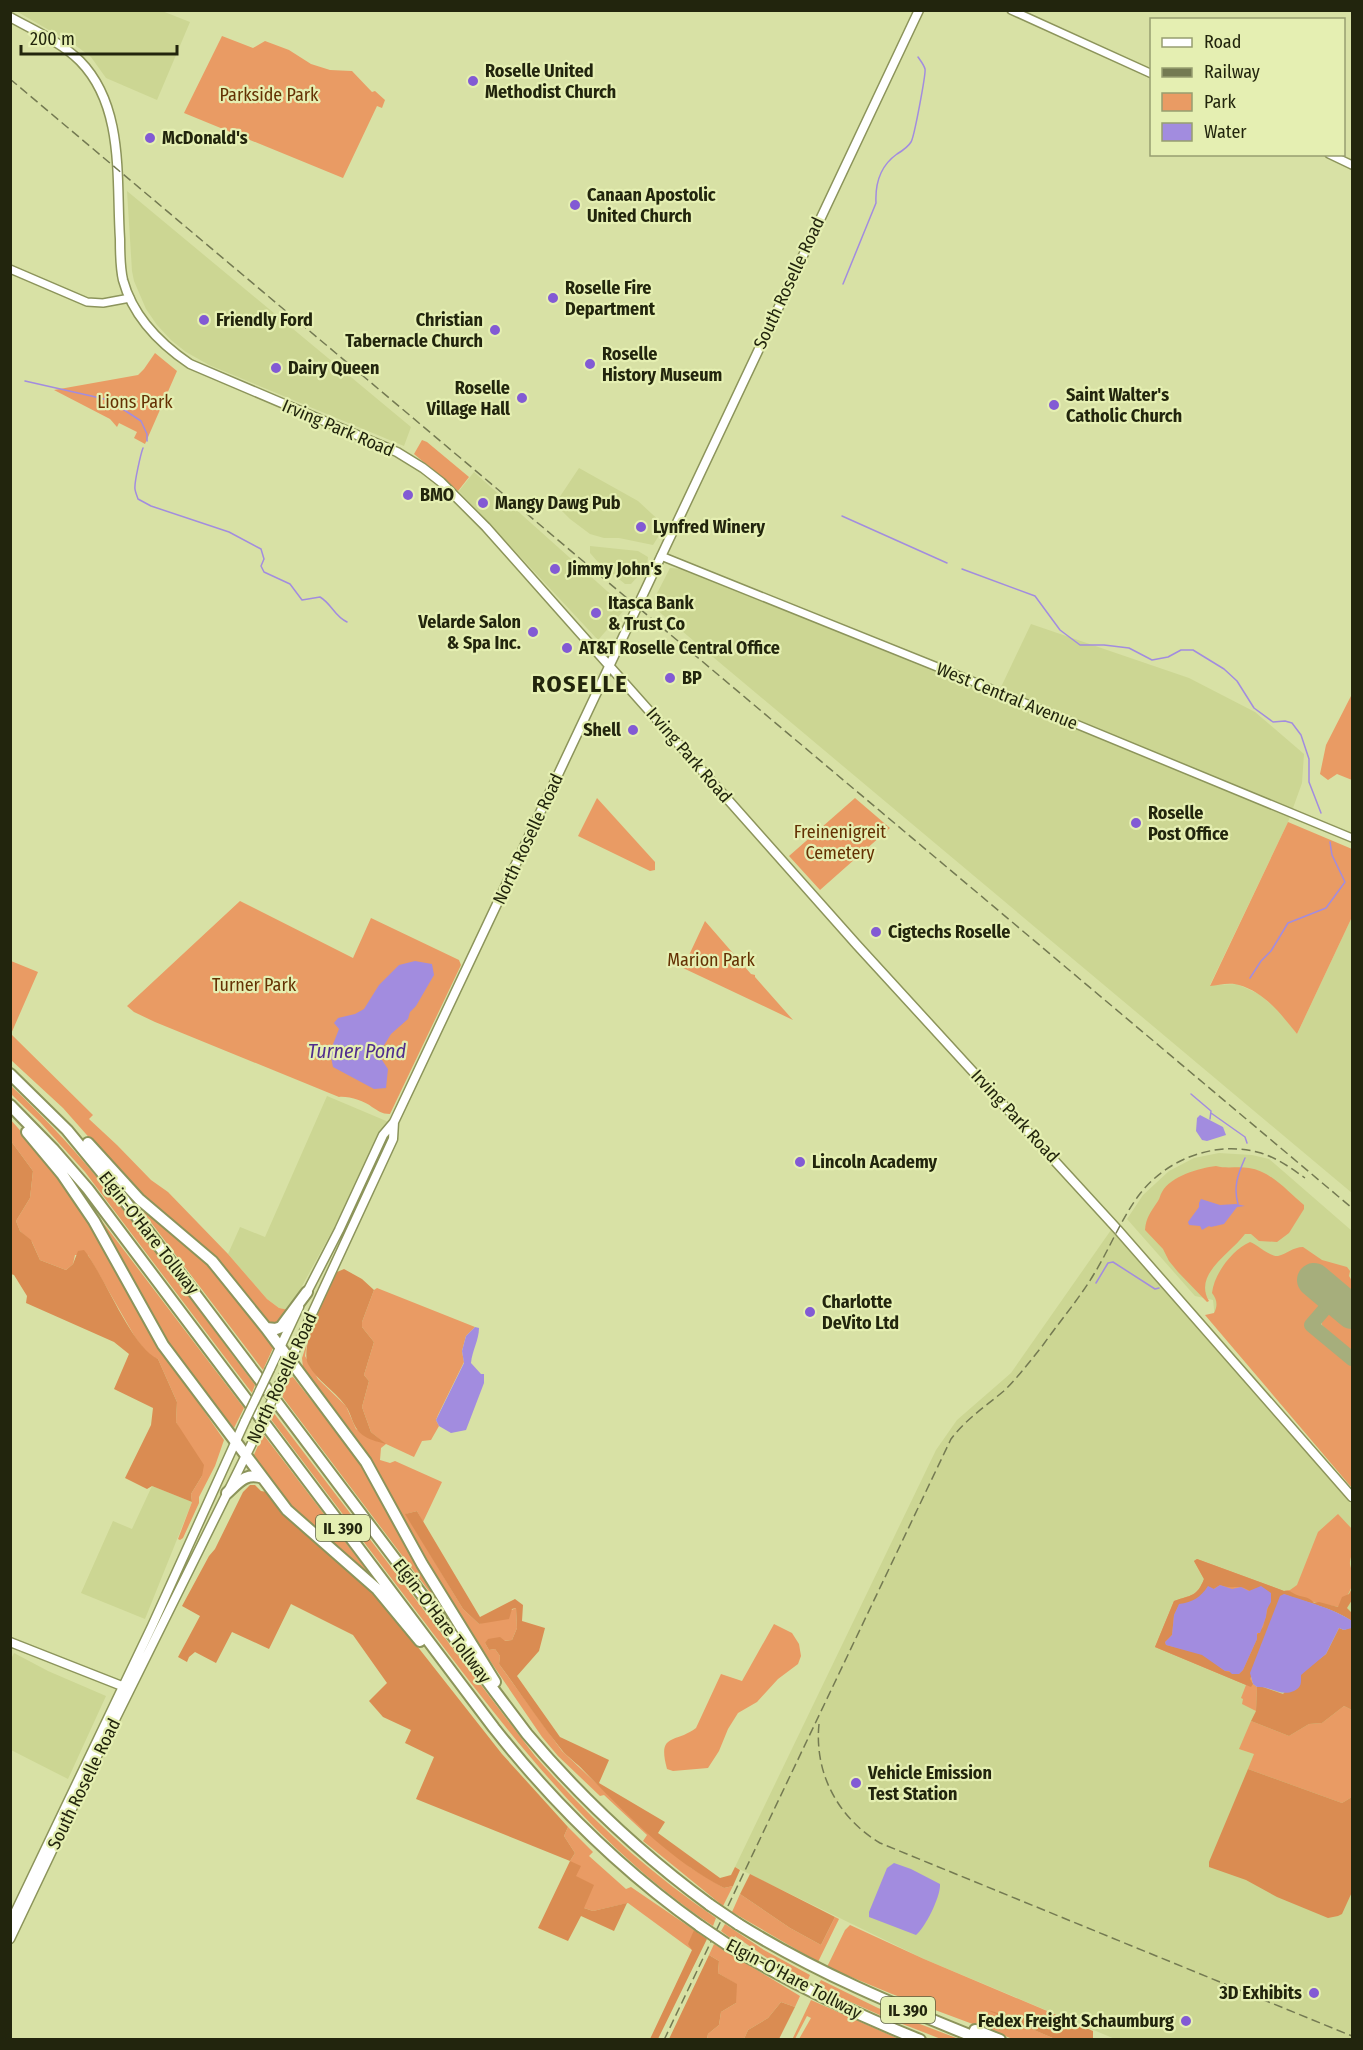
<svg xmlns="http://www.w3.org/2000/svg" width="1363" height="2050" viewBox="0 0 1363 2050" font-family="'Fira Sans Condensed',sans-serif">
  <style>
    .built { fill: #ccd693 }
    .green { fill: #e99b64 }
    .forest { fill: #da8c52; fill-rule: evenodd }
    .water { fill: #a28cdf }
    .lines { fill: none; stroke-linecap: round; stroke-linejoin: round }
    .stream { stroke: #a28cdf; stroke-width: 1.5 }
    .taxiway { stroke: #a6ae7c; stroke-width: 14 }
    .runway { stroke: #a6ae7c; stroke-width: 34 }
    .tertiary-casing { stroke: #8c945b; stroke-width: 10 }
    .secondary-casing { stroke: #8c945b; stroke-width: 11 }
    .motorway-casing { stroke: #8c945b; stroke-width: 14 }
    .tertiary { stroke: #fff; stroke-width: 7 }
    .secondary { stroke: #fff; stroke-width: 8 }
    .motorway { stroke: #fff; stroke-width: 10 }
    .rail { stroke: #747a52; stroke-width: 1.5; stroke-dasharray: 9 4.5; stroke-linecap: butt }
    .secondary-bridge-casing { stroke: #8c945b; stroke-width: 11; stroke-linecap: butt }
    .motorway-bridge-casing { stroke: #8c945b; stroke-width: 14; stroke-linecap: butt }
    .secondary-bridge { stroke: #fff; stroke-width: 8 }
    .motorway-bridge { stroke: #fff; stroke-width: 10 }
    .poi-dot { fill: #825ad4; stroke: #e5efb2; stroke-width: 2 }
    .labels { text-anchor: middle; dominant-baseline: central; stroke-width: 4.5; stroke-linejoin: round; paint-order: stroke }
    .shield { fill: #e5efb2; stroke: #5c623e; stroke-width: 1.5 }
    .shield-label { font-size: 16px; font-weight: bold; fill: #22250d }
    .poi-label { font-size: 18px; font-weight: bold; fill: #22250d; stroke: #e5efb2; text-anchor: start }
    .park-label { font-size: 18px; fill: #643103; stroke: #e5efb2 }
    .street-label { font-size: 18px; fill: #22250d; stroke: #e5efb2 }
    .water-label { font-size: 20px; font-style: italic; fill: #502d8e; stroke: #e5efb2 }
    .district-label { font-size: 24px; font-weight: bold; letter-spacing: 1.5px; fill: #22250d; stroke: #e5efb2 }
  </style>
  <rect width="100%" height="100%" fill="#d8e1a5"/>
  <!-- built -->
  <path class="built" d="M16,11H162L190,22L157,100L106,78L91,57L75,45Z
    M127,191L411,427L404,446L209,365L186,352L171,340L157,325L146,309L134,281L132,271Z
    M579,468L638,501L665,526L653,545L619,538H604L590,534L570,519L555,504Z
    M474,472L626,608L598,640L459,491Z
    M590,546L638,551L648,557L647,566L631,584H625L597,561L590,553Z
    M670,568L684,569L994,696L1002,685L1031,624L1189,678L1255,712L1304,754L1302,783L1288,822L1210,985L1237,984L1259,994L1281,1013L1297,1034L1352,917V1193L651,605Z
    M327,1096L391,1123L289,1310L279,1308L267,1299L228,1254L240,1227L265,1237Z
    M1219,1153L1252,1155L1269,1159L1352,1231V1478L1215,1318L1213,1300L1195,1296L1127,1219L1143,1195L1169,1171L1194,1158Z
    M1111,1230L1352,1505V2039H1115L924,1959L735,1867L936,1450L957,1420L1011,1373Z
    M152,1486L192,1502L145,1619L81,1593L113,1521L132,1529Z
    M14,1653L48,1671L106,1696L68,1779L11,1750L10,1661Z"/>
  <!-- green -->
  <path class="green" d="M222,36L253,48L265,41L289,50L311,64L330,70L352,71L372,92L375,91L385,100L382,108L377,106L343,178L184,113Z
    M155,353L177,371L145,444L134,438L137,432L119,423L117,427L110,419L54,390L138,375L144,369Z
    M422,440L427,442L469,477L458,491L414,454Z
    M1352,694V780L1337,774L1328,780L1320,774L1326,745Z
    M597,798L655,862V870L650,871L578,836Z
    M855,798L890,828L820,890L789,856Z
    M1288,822L1352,849V917L1297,1034C1281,1014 1264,992 1239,985C1230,982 1218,985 1210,986Z
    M240,901L353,958L371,918L459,960L461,965L390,1114C381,1114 379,1111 372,1107C364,1101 349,1096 339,1097L155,1022L134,1012L127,1006Z
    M705,921L751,974L755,975V977L793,1020L683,968Z
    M11,961L38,972L11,1034L93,1115L89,1119L117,1145L151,1180L168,1192L228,1254L267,1299L279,1308L289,1310L278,1324H272L268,1322L218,1260L131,1185L63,1108L11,1060Z
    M10,1085C105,1173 178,1283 255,1385L252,1393L85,1172L40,1122L11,1094Z
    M10,1119L49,1163L94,1228L146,1327L224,1440L215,1466L199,1497V1503L183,1538L180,1540L178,1539L192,1502L191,1494L202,1476L176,1422L177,1402L158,1359L149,1356L135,1337L88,1255H75L73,1264L66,1270L40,1260L32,1242L20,1231L16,1221L30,1198L33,1171L11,1141Z
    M1216,1166C1227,1169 1238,1166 1249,1168C1271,1171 1288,1192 1304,1205V1209L1289,1233L1277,1242L1259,1241L1251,1234H1245C1230,1254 1193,1274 1209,1301L1207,1302L1178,1272L1169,1261L1163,1249L1145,1230C1146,1217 1151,1212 1158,1201C1160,1198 1160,1195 1162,1192C1171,1176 1199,1168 1216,1166Z
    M79,1191L244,1408L234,1428L166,1343Z
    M134,1200L209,1266L268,1341L273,1348L263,1370Z
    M1250,1242C1258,1245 1270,1257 1278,1256C1287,1254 1293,1247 1303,1247L1322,1260L1347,1267L1350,1271L1349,1276L1352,1281V1297L1321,1270L1306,1288L1324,1303L1306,1325L1352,1365V1488L1205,1315L1214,1313C1218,1306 1217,1299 1212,1293C1214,1274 1232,1250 1250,1242Z
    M377,1288L475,1327L466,1336L462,1351L464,1362L438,1415L436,1420L439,1426L431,1440L422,1441L414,1457L386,1444L381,1448L380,1460L390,1463L395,1461L442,1482L423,1522L417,1511L406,1514L463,1609L479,1624L516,1608L517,1628L512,1640L485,1643L489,1650L495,1649L500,1656L499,1664L562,1751L654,1838L691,1868L724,1888L733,1886L723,1906L643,1841L647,1835L604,1795L600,1796L558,1756L542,1737L484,1652L438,1579L407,1524L405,1525L381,1479L352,1432L303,1368L302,1358L307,1343L305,1356L318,1379L346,1406L356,1429L384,1443L371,1432L362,1407L369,1381L364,1375L374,1342L362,1327V1322L374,1290Z
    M1335,1314L1352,1328V1353L1322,1325L1321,1320L1325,1315Z
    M293,1377L370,1475L453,1623L281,1395L290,1378Z
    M273,1412L535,1756C589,1818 648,1872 716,1918L713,1926C599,1850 516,1743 435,1636C380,1563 325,1491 270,1418Z
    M263,1434L372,1577L371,1578L294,1512L253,1457Z
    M1338,1514L1352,1529V1557H1351C1349,1564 1350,1565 1352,1571C1356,1586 1347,1596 1339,1607L1280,1596L1250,1673L1253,1684L1257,1687L1256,1711L1242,1704L1243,1699L1241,1698L1246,1685L1155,1647L1174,1601C1191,1595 1197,1597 1204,1579L1194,1561L1197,1559L1284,1591L1290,1590L1297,1585L1318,1532Z
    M774,1624L792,1633L799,1644L801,1656L798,1664L778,1679L757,1702L738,1713L728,1729L719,1751L708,1768L673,1771L667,1769C657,1732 675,1744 696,1728L721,1674L742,1681Z
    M1344,1706L1352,1710V1797L1342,1803L1248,1769L1254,1754L1239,1749L1251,1721L1289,1736L1309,1724L1322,1723Z
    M568,1827L593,1852L589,1856L626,1889L631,1887L694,1930L692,1950L628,1903L593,1911L584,1908L570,1861L575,1853L564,1836Z
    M740,1894L790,1928L821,1945L835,1917L839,1919L818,1962L732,1912Z
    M725,1924L764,1950L810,1975L807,1982L786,1971L735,1936L733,1940L721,1931Z
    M850,1925L924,1959L1052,2013L1040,2022L1026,2017L993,2012L1055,2039H1013L892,1994L827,1967L845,1930Z
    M714,1944L800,1996L795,2007L781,2002L768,2018L748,2030L744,2039L707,2040L708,2034L719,2025L721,2012L736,2003V1984L718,1973L719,1961L709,1955Z
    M821,1980L878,2008L959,2039H941L882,2016L817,1987Z
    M811,2000L899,2039H799L811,2018L807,2016L795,2039L792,2040Z"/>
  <!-- forest -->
  <path class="forest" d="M11,1141L33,1171L30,1198L16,1221L20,1231L31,1240L40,1260L66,1270L73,1264L78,1251L84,1250C105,1276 131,1347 158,1359L177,1402L176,1422L204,1465L202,1476L191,1494L192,1502L152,1486L147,1489L125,1478L151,1425L153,1408L114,1389L129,1354L114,1342L26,1303L27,1296L14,1275L11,1274Z
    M344,1269L362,1279L374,1290L362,1322V1327L374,1342L364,1375L369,1381L362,1407L371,1432L386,1444C371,1440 360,1438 353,1422C351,1417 349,1410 345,1405C334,1390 317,1381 308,1364C299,1345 328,1291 337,1272Z
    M250,1485H255L261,1491L267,1492L295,1525L349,1570L384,1604L502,1754L568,1827L564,1836L575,1853L570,1861L581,1866L576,1876L594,1885L584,1908L593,1911L627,1903L614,1931L581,1916L568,1941L538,1928L570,1861L416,1799L434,1757L405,1743L411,1730L383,1717L369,1701L387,1683L353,1635L291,1604L269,1649L232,1632L216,1663L195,1652L189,1657L187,1662L178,1657L200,1616L182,1606L209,1556L215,1549L243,1492Z
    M417,1511L480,1617L515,1599L523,1605L522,1621L545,1628L539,1651L517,1676L560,1737L609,1760L599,1783L665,1822L658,1833L720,1878L731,1875L735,1867L740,1870L733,1886L724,1888C670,1860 626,1814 584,1771C577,1763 567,1757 561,1749C539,1722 520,1692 499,1664L500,1656L495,1649L489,1650L485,1643L488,1639L500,1637L505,1641L512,1640L517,1628L516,1608L512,1609L509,1619L479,1624L463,1609L405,1514Z
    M1197,1559L1284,1591C1291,1590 1291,1593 1297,1595C1305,1598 1308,1596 1314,1603L1319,1602L1338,1607L1342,1597L1349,1594L1352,1588V1600L1347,1608L1352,1613V1621C1333,1608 1307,1603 1284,1594L1250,1679L1253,1684L1251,1687L1155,1647L1174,1601C1191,1595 1197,1597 1204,1579L1194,1561ZM1220,1585C1228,1588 1231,1587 1239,1587C1249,1587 1260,1600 1268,1607L1263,1627L1256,1636L1257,1639L1243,1670L1239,1674L1225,1671L1202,1654L1166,1645L1165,1642L1172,1635L1174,1615L1179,1605L1192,1602Z
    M1352,1627V1710L1344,1706L1322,1723L1309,1724L1289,1736L1251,1721L1256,1711L1257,1687H1263L1283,1694L1305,1670L1326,1654L1339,1628L1344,1630Z
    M1248,1769L1342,1803L1352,1797V1892L1342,1914L1338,1916L1328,1918L1277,1897L1246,1880L1209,1867V1862Z
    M750,1874L835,1917L821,1945L790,1928L740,1894Z
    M694,1930L707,1939L658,2039H650L692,1950L688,1944Z
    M709,1955L719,1961L718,1973L737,1984L736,2003L721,2012L719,2025L708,2034L707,2039H669Z
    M781,2002L795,2007L779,2039H744L748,2030L768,2018Z
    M987,2010C1005,2015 1023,2016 1040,2022L1052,2013L1093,2031V2038L1097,2039H1055Z"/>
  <!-- water -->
  <path class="water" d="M415,961L432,964L434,975L416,1006L410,1012L408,1019L391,1034L380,1052L382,1060L388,1069L386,1088L374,1089L333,1067L330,1052L339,1029L334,1023L338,1018L355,1014L364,1009L379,985L399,965Z
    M1200,1115L1223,1127L1226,1135L1207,1141L1202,1140L1196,1131L1197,1118Z
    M1201,1199L1220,1205L1236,1204L1245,1206L1237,1207L1224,1224L1211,1227L1209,1226L1202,1230L1200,1226L1189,1225L1188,1222L1199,1207V1203Z
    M475,1327L479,1328C479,1340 472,1351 471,1363L481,1374H484V1383L466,1430L451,1433L439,1426L436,1420L464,1363L462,1351L466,1336Z
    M1220,1585L1232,1589L1241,1587L1249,1591L1261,1586L1271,1593V1602L1267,1609L1266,1617L1260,1633H1257V1639L1243,1670L1239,1674H1232L1229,1671H1225L1202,1655L1166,1645L1165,1642L1172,1635L1174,1615L1179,1604C1193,1602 1200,1598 1208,1586L1214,1589Z
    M1284,1594C1305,1601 1335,1609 1352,1621V1628L1344,1630L1339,1628L1326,1654L1301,1675C1301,1683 1302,1687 1294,1691C1280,1697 1271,1686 1257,1687L1253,1684L1250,1673L1280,1596Z
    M894,1863L911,1869L940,1884C941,1896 925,1928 916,1935L869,1917V1912L887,1868Z"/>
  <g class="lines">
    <!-- stream -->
    <path class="stream" d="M843,284L876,203C875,183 880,166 897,154C902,151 908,147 911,142C914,138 926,74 925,69C924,65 920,60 918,57
      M25,381L109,400L141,421L147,434V441
      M143,448C141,453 134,483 135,489C135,491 137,496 138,499L151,506L229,532L261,549L264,559L261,566L264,572L290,584L302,600L320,597C332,604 334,616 347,622
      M842,516L947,563
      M962,569L1035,596L1060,630L1080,645H1104L1129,648L1152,660L1168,657L1181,650H1193L1224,669L1237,681L1254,708L1273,722L1285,721L1292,723L1301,735L1309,759V782L1321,813
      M1250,978L1261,961L1271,951L1288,923L1326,908L1345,882L1332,855L1330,842
      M1191,1094L1211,1111L1210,1119
      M1211,1113L1245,1137L1247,1143
      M1238,1204C1233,1187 1238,1174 1245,1158
      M1096,1283L1108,1263L1113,1262L1155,1289L1159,1288"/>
    <!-- taxiway -->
    <path class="taxiway" d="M1335,1297L1311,1325L1352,1359"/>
    <!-- runway -->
    <path class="runway" d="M1314,1280L1352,1312"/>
    <defs>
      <path id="tertiary" d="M1011,10L1152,74
        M1329,154L1352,165
        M10,269L87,302L103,303L130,298
        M661,556L962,677L1352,838"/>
      <path id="secondary" d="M10,17C33,30 61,42 80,61C125,107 116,180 120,239C120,253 120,267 123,280C133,317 159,343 190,364L397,452L423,468L441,482L486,527L857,945L1118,1230L1352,1497
        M305,1296L339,1230L383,1135L394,1122L919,10
        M270,1369L299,1307
        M280,1383L393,1139L394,1122
        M10,1642L127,1688
        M10,1923L152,1626L245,1421
        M10,1939L99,1752L256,1435"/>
      <path id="motorway" d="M10,1074L67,1130L122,1197L527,1734C582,1799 642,1855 710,1905
        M10,1105L54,1150L88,1189L494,1728C554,1804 621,1870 700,1926
        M27,1132L62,1174L94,1221L163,1345L287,1510L377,1589L420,1641
        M88,1143L139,1199L212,1261L266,1328L366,1462L422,1564L495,1682
        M266,1328L276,1329L281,1327L307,1292
        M227,1493C239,1482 246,1472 263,1478
        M738,1924C815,1972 897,2006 982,2040
        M728,1945C790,1983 853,2013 920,2040
        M975,2030L1000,2040"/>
    </defs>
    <!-- tertiary casing -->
    <use href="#tertiary" class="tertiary-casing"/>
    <!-- secondary casing -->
    <use href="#secondary" class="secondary-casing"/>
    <!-- motorway casing -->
    <use href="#motorway" class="motorway-casing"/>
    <!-- tertiary -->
    <use href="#tertiary" class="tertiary"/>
    <!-- secondary -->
    <use href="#secondary" class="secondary"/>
    <!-- motorway -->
    <use href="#motorway" class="motorway"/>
    <!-- rail -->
    <path class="rail" d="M10,79L1352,1208
      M819,1724C814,1773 838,1818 880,1843L1352,2036
      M664,2040L951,1439C966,1419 986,1406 1005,1390C1019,1376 1031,1360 1043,1345C1060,1321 1079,1299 1094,1274C1110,1248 1121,1219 1139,1195C1167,1158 1217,1140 1261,1153C1277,1158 1291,1168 1305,1178"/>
    <defs>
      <path id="secondary-bridge" d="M245,1421L270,1369
        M256,1435L280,1383"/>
      <path id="motorway-bridge" d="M710,1905L738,1924
        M700,1926L728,1945"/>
    </defs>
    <!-- secondary-bridge casing -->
    <use href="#secondary-bridge" class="secondary-bridge-casing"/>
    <!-- motorway-bridge casing -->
    <use href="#motorway-bridge" class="motorway-bridge-casing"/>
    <!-- secondary-bridge -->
    <use href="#secondary-bridge" class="secondary-bridge"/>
    <!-- motorway-bridge -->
    <use href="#motorway-bridge" class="motorway-bridge"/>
  </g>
  <!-- markers -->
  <g class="poi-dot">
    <circle cx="473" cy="81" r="6"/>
    <circle cx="150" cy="138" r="6"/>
    <circle cx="575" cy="205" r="6"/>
    <circle cx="553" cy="298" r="6"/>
    <circle cx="204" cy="320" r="6"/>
    <circle cx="495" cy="330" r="6"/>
    <circle cx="590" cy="364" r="6"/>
    <circle cx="276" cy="368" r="6"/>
    <circle cx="522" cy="398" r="6"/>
    <circle cx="1054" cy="405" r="6"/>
    <circle cx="408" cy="495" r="6"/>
    <circle cx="483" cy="503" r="6"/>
    <circle cx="641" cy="527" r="6"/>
    <circle cx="555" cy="569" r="6"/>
    <circle cx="596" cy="613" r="6"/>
    <circle cx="533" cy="632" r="6"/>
    <circle cx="567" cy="648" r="6"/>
    <circle cx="670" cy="678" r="6"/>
    <circle cx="633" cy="730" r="6"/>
    <circle cx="1136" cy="823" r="6"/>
    <circle cx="876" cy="932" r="6"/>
    <circle cx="800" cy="1162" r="6"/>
    <circle cx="810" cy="1312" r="6"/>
    <circle cx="856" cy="1783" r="6"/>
    <circle cx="1314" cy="1993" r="6"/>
    <circle cx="1186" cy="2021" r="6"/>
  </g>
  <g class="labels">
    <!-- shield labels -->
    <g class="shield">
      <rect x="316" y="1515" width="54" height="26" rx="4.5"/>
      <rect x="881" y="1997" width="54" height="26" rx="4.5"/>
    </g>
    <g class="shield-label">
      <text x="343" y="1528">IL 390</text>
      <text x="908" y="2010">IL 390</text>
    </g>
    <!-- poi labels -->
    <g class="poi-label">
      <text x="485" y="71">Roselle United<tspan x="485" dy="21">Methodist Church</tspan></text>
      <text x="162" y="138">McDonald's</text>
      <text x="587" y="195">Canaan Apostolic<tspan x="587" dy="21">United Church</tspan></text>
      <text x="565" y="288">Roselle Fire<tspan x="565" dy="21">Department</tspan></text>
      <text x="216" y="320">Friendly Ford</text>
      <text x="483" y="320" text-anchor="end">Christian<tspan x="483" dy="21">Tabernacle Church</tspan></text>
      <text x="602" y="354">Roselle<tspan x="602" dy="21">History Museum</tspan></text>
      <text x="288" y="368">Dairy Queen</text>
      <text x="510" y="388" text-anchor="end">Roselle<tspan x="510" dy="21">Village Hall</tspan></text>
      <text x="1066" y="395">Saint Walter's<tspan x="1066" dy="21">Catholic Church</tspan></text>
      <text x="420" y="495">BMO</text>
      <text x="495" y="503">Mangy Dawg Pub</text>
      <text x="653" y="527">Lynfred Winery</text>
      <text x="567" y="569">Jimmy John's</text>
      <text x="608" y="603">Itasca Bank<tspan x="608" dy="21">&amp; Trust Co</tspan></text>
      <text x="521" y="622" text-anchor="end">Velarde Salon<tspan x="521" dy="21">&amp; Spa Inc.</tspan></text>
      <text x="579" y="648">AT&amp;T Roselle Central Office</text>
      <text x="682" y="678">BP</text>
      <text x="621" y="730" text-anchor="end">Shell</text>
      <text x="1148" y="813">Roselle<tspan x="1148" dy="21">Post Office</tspan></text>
      <text x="888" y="932">Cigtechs Roselle</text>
      <text x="812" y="1162">Lincoln Academy</text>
      <text x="822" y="1302">Charlotte<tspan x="822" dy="21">DeVito Ltd</tspan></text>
      <text x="868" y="1773">Vehicle Emission<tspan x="868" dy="21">Test Station</tspan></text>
      <text x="1302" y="1993" text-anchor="end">3D Exhibits</text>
      <text x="1174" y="2021" text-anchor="end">Fedex Freight Schaumburg</text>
    </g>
    <!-- park labels -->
    <g class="park-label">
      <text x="269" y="95">Parkside Park</text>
      <text x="135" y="402">Lions Park</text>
      <text x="840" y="832">Freinenigreit<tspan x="840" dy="21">Cemetery</tspan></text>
      <text x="711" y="960">Marion Park</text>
      <text x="254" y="985">Turner Park</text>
    </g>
    <!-- street labels -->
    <g class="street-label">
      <text transform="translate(789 283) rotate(-65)">South Roselle Road</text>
      <text transform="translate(338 428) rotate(23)">Irving Park Road</text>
      <text transform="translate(1007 696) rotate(22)">West Central Avenue</text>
      <text transform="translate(689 755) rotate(49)">Irving Park Road</text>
      <text transform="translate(528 839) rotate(-65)">North Roselle Road</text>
      <text transform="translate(1015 1116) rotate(47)">Irving Park Road</text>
      <text transform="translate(149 1233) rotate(52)">Elgin-O'Hare Tollway</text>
      <text transform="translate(282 1378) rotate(-65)">North Roselle Road</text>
      <text transform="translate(442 1621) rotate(53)">Elgin-O'Hare Tollway</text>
      <text transform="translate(84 1784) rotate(-64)">South Roselle Road</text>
      <text transform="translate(794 1979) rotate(28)">Elgin-O'Hare Tollway</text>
    </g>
    <!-- water labels -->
    <g class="water-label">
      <text x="357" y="1051">Turner Pond</text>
    </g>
    <!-- district labels -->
    <g class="district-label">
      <text x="580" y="684">ROSELLE</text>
    </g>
  </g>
  <!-- border -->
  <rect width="1363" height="2050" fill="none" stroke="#22250d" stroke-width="24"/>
  <!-- legend -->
  <rect x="1150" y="18" width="195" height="138" fill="#e5efb2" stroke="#979e70" stroke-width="1.5"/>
  <rect x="1162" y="38" width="30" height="9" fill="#ffffff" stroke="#979e70" stroke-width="1.5"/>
  <text x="1204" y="48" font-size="18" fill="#22250d">Road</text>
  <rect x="1162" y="68" width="30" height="9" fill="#747a52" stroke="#979e70" stroke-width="1.5"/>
  <text x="1204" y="78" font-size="18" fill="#22250d">Railway</text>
  <rect x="1162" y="93" width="30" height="18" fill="#e99b64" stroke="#979e70" stroke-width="1.5"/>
  <text x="1204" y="108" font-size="18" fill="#22250d">Park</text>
  <rect x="1162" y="123" width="30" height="18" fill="#a28cdf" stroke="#979e70" stroke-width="1.5"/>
  <text x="1204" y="138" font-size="18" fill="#22250d">Water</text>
  <!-- scale -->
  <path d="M21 45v9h156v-9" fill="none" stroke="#22250d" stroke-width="3"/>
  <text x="30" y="45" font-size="18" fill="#22250d" stroke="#e5efb2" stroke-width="4.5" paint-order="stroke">200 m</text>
</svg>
